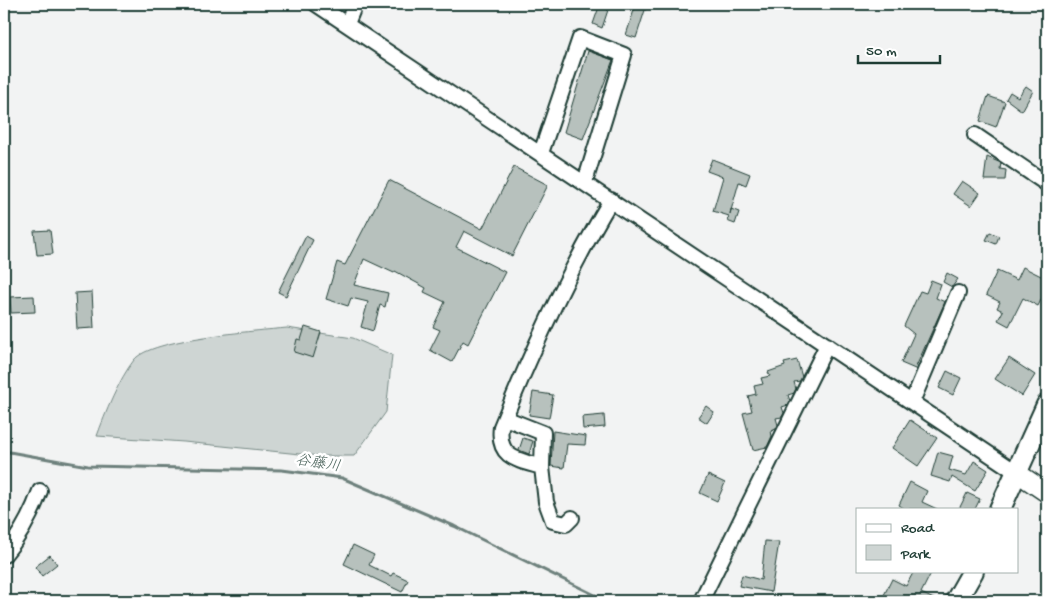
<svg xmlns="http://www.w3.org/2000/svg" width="1051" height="605" viewBox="0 0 1051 605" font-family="'Gochi Hand','Klee One',sans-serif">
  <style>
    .green { fill: #ced5d3; stroke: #768984 }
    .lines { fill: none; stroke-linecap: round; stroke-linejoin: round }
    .stream { stroke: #6d807b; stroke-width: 3 }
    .building { fill: #b7c1bd; stroke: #1f3d34 }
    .minor-casing { stroke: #1f3d34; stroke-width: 18 }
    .major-casing { stroke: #1f3d34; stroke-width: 21 }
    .highway-casing { stroke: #1f3d34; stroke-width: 24 }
    .minor { stroke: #fff; stroke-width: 14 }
    .major { stroke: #fff; stroke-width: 18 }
    .highway { stroke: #fff; stroke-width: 20 }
    .labels { text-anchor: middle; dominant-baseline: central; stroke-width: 5; stroke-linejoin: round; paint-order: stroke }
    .water-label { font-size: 15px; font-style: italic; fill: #465f57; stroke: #fff }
  </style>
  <rect width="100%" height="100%" fill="#f2f3f3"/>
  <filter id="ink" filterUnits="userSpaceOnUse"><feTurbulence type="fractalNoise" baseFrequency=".02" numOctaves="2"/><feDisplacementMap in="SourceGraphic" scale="10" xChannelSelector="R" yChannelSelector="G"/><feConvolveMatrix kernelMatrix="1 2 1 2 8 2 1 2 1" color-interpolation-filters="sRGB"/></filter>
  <g filter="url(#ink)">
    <!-- green -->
    <path class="green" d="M287,328L353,338L392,355L386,412L354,456H319L184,442L97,436C105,414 119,379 134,360C151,338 257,331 287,328Z"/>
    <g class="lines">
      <!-- stream -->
      <path class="stream" d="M4,451L88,466L282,470L342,478L454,526L595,595L602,601"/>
    </g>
    <!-- building -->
    <path class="building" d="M600,4H610L602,28L593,24Z
      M636,4L646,7L636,38L626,35Z
      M588,51L613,60L583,139L564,132Z
      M1026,86L1033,91L1022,111L1006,99L1010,92L1018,97Z
      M988,96L1005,102L996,127L980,121Z
      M987,157L1001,163L1000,169L1006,170L1005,180H984Z
      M712,159L750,174L746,185L739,182L730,214L731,209L739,212L735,224L727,221L729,216L713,211L723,177L707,171Z
      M514,167L548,185L512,256L464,231L456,247L505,272L468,344L463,341L452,362L430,350L440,330L433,327L445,302L424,292L426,288L395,271L394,273L364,259L354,285L388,293L385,307L380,305L373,331L361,327L368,302L351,298L348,306L326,299L337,262L345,265L389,180L482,229Z
      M962,181L980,193L971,206L953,194Z
      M50,230L53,254L37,255L34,231Z
      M990,232L999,236L996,244L986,240Z
      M306,236L313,240L286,296L278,292Z
      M1023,267L1047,279V298L1043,296L1038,306L1023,298L1009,326L998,320L1003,311L997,308L1000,302L986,295L997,271L1017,280Z
      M947,273L958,279L952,287L943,282Z
      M931,280L941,284L936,298L945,302L915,369L901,363L914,334L904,326L920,291L926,293Z
      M92,292L94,328L77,329L75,293Z
      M34,296L35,312L11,313L10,297Z
      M305,327L321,332L313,358L294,352L297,339L301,340Z
      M1009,358L1035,375L1022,396L995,379Z
      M797,360L802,377L800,381L794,382L796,389L794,393L788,395L790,401L788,405L782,407L784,413L782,417L776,418L778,425L776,429L771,431L772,436L767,447L753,450L743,413L752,411L748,396L756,394L754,386L763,384L761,378L770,376L768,372L785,366L784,363Z
      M947,371L961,378L953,395L939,388Z
      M533,392L553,395L549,418L529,415Z
      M706,406L714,412L707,423L698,417Z
      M604,415L605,427L583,429L582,417Z
      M910,420L937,438L918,466L892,448Z
      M553,431L586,436L585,445L567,444L564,468L551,466Z
      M523,438L533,441L529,454L519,450Z
      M938,452L953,456L949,470L966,475L974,461L988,470L975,491L952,477L950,482L931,476Z
      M708,475L725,483L717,501L700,493Z
      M910,482L927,491L922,502L937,509H905L899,505Z
      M967,493L980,499L975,509H959Z
      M765,541L779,542L771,592L739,586L742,575L761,580Z
      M353,545L374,555L369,565L391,576L393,573L408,580L402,592L344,564Z
      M50,555L57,564L42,576L35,567Z
      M914,571H932L921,593L938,601H881L892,579L906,586Z"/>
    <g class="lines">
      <defs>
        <path id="minor" d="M316,4L1016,472
          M347,24L355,4
          M975,135L1047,184
          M541,153L580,38L624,55L585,182
          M912,402L958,293
          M505,418L543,433L542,467
          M572,518L566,524L553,521L546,502L542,467C517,460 497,458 501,427C533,348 567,273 611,200
          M4,555C21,535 31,516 40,491
          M701,601L827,345"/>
        <path id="major" d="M1016,472L1047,493"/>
        <path id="highway" d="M1000,509L1047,405
          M956,601L973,571"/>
      </defs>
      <!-- minor casing -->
      <use href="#minor" class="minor-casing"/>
      <!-- major casing -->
      <use href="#major" class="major-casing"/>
      <!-- highway casing -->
      <use href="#highway" class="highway-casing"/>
      <!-- minor -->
      <use href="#minor" class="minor"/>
      <!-- major -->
      <use href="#major" class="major"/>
      <!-- highway -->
      <use href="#highway" class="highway"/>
    </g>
  </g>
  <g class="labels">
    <!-- water labels -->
    <g class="water-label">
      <text transform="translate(318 464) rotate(9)">谷藤川</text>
    </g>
  </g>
  <!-- margin -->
  <rect width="1051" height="605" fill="none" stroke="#fff" stroke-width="20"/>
  <rect x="10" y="10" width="1031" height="585" fill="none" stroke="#1f3d34" stroke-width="2" filter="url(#ink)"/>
  <!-- legend -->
  <rect x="856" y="508" width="162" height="65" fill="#ffffff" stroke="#a5b1ae"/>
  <rect x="866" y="524" width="25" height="8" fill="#ffffff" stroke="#a5b1ae"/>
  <text x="901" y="532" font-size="15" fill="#1f3d34">Road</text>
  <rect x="866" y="545" width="25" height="15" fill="#ced5d3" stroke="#a5b1ae"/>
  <text x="901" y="558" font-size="15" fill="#1f3d34">Park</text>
  <!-- scale -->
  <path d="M858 55v8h82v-8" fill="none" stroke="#1f3d34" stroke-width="2.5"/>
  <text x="866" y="55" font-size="15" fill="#1f3d34" stroke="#ffffff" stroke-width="4" paint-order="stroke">50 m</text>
</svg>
